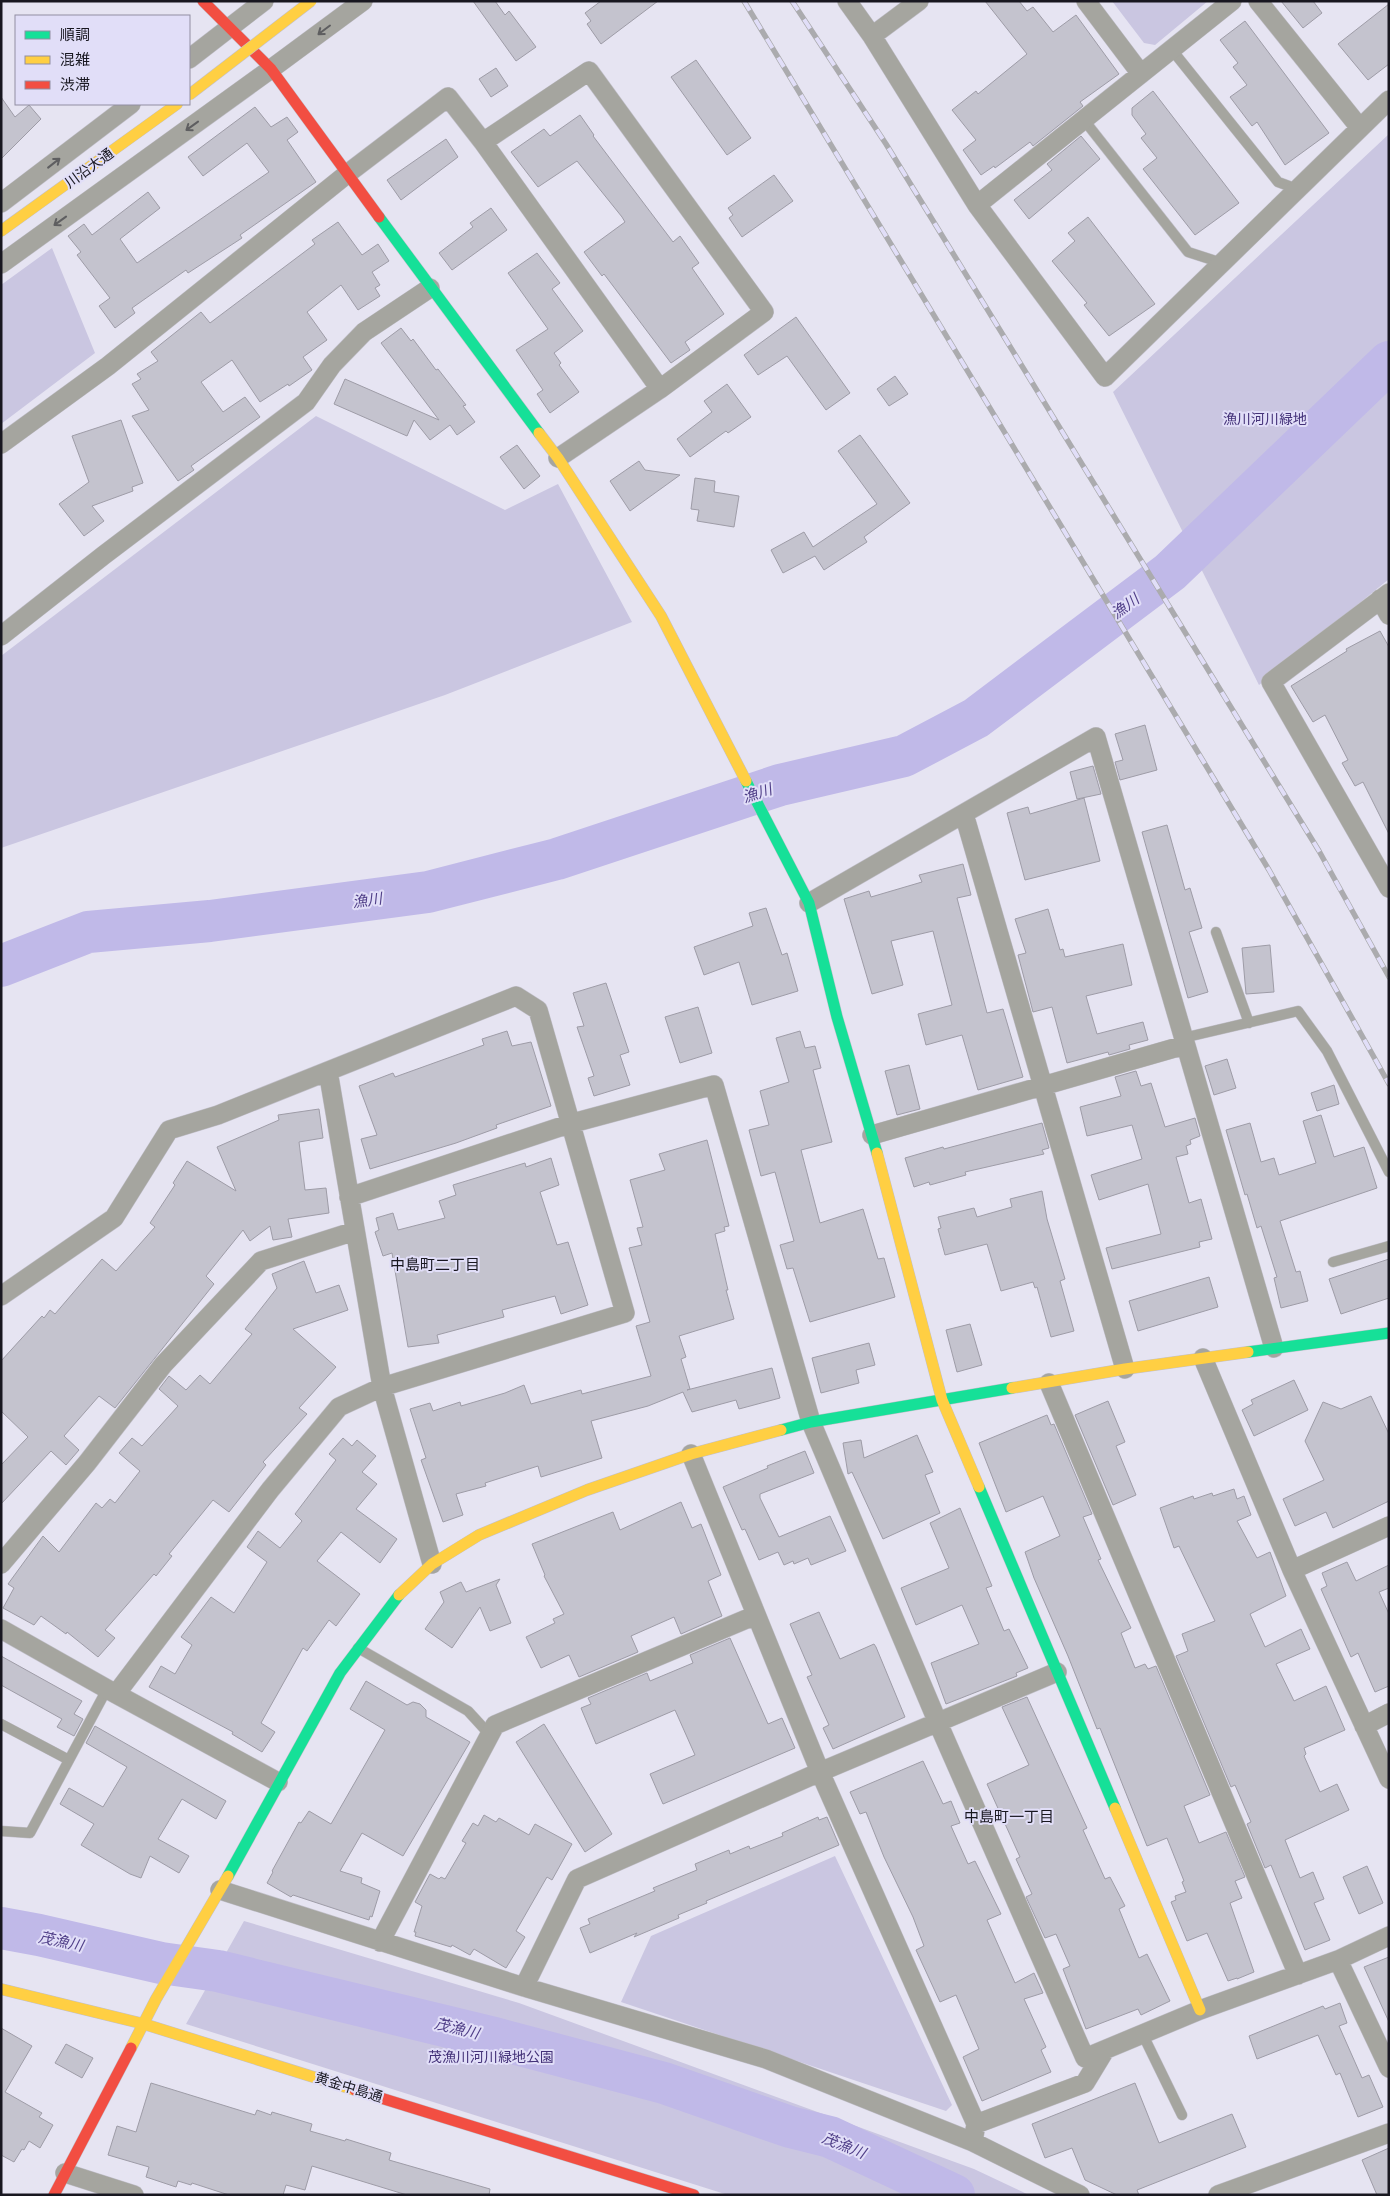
<svg xmlns="http://www.w3.org/2000/svg" width="1390" height="2196" viewBox="0 0 1390 2196" font-family="'Public Sans','Noto Sans JP',sans-serif">
  <style>
    .green { fill: #cac6e1 }
    .lines { fill: none; stroke-linecap: round; stroke-linejoin: round }
    .river { stroke: #c0b9e8; stroke-width: 42 }
    .building { fill: #c4c3ce; stroke: #9e9ca7 }
    .lane-casing { stroke: #c2c0cb; stroke-width: 11 }
    .street-casing { stroke: #c2c0cb; stroke-width: 20 }
    .fast-casing { stroke: #c2c0cb; stroke-width: 12 }
    .slow-casing { stroke: #c2c0cb; stroke-width: 12 }
    .jam-casing { stroke: #c2c0cb; stroke-width: 12 }
    .lane { stroke: #a5a59f; stroke-width: 10 }
    .street { stroke: #a5a59f; stroke-width: 19 }
    .fast { stroke: #16e098; stroke-width: 11 }
    .slow { stroke: #ffcf43; stroke-width: 11 }
    .jam { stroke: #f24e42; stroke-width: 11 }
    .rail-casing { stroke: #ababae; stroke-width: 5.5 }
    .rail { stroke: #e1def8; stroke-width: 4; stroke-dasharray: 11; stroke-linecap: butt }
    .slow-bridge-casing { stroke: #c2c0cb; stroke-width: 12; stroke-linecap: butt }
    .slow-bridge { stroke: #ffcf43; stroke-width: 11 }
    .oneway { stroke: #5e5e60 }
    .labels { text-anchor: middle; dominant-baseline: central; stroke-width: 4; stroke-linejoin: round; paint-order: stroke }
    .street-label { font-size: 14px; fill: #181720; stroke: #e1def8 }
    .park-label { font-size: 14px; fill: #433178; stroke: #e1def8 }
    .water-label { font-size: 15px; font-style: italic; fill: #503f88; stroke: #e1def8 }
    .neighbourhood-label { font-size: 15px; fill: #181720; stroke: #e1def8 }
  </style>
  <rect width="100%" height="100%" fill="#e6e4f2"/>
  <!-- green -->
  <path class="green" d="M1112,1H1208L1155,45L1144,43Z
    M1389,134V579L1259,685L1113,392Z
    M52,248L95,353L1,424V285Z
    M316,416L505,510L558,484L632,622L445,695L1,848V656Z
    M835,1856L952,2105L946,2111L621,2002L651,1936Z
    M244,1921L519,2003L974,2169L1029,2195H728L186,2024Z"/>
  <g class="lines">
    <!-- river -->
    <path class="river" d="M1,966L88,932L210,921L428,892L557,859L780,785L904,756L976,718L1170,572L1389,362
      M1,1928L39,1935L161,1963L218,1971L494,2038L664,2083L790,2127L830,2137L954,2195"/>
  </g>
  <!-- building -->
  <path class="building" d="M473,1H495L505,15L509,11L536,47L516,61Z
    M601,1H658L601,44L587,24L591,21L585,13Z
    M985,1H1019L1027,11L1033,7L1053,32L1076,15L1119,74L1080,102L1083,106L1033,146L1030,142L995,168L994,166L981,175L963,150L976,140L952,110L976,91L978,94L1027,54Z
    M1281,1H1313L1322,13L1303,28Z
    M1389,4V64L1368,80L1338,44Z
    M1245,21L1329,133L1285,165L1257,122L1252,126L1230,97L1247,85L1233,67L1238,63L1220,40Z
    M696,60L751,138L727,155L671,77Z
    M496,68L508,86L491,97L479,79Z
    M1153,91L1239,203L1195,235L1143,169L1157,158L1141,138L1146,134L1132,115V108Z
    M1,97L15,117L29,105L41,119L1,159Z
    M255,107L271,127L287,117L298,132L287,140L316,182L240,235L242,238L188,273L186,270L132,308L135,313L115,328L99,306L110,298L77,255L81,252L68,236L84,224L92,235L148,192L160,208L120,239L137,263L269,172L247,143L203,176L188,157Z
    M580,115L594,135L593,136L673,242L680,236L699,263L692,268L724,314L685,342L690,350L671,363L604,274L602,276L584,252L625,222L622,217L577,161L538,187L511,152L544,129L550,136Z
    M1081,136L1100,159L1029,219L1014,200L1052,170L1047,164Z
    M446,139L458,157L401,200L387,180Z
    M774,175L793,201L742,237L729,218L733,215L728,208Z
    M491,208L507,230L452,270L439,253L473,227L470,223Z
    M1088,217L1155,304L1109,336L1084,305L1087,303L1052,261L1075,241L1068,233Z
    M338,222L362,255L378,244L389,261L372,272L380,285L375,288L380,296L358,310L341,285L307,312L327,340L303,357L312,370L289,386L288,384L260,402L232,360L201,382L223,412L245,397L260,417L191,466L194,470L178,481L132,416L149,410L132,384L141,379L137,374L158,361L151,352L201,312L210,323L315,244L312,240Z
    M537,253L560,283L552,289L583,331L554,353L561,363L559,365L579,392L550,413L537,394L543,390L516,350L548,329L508,273Z
    M796,317L850,393L826,410L787,356L758,375L744,355Z
    M401,328L411,341L413,339L436,370L438,369L466,405L463,406L475,422L457,435L450,425L430,440L414,420L407,436L334,404L345,379L439,420L381,343Z
    M895,376L908,394L889,406L877,389Z
    M727,384L751,417L728,433L726,431L690,457L677,439L712,412L704,401Z
    M121,420L143,483L132,487L133,491L92,506L104,521L84,536L59,504L89,482L72,436Z
    M860,435L910,503L864,537L867,542L824,570L815,556L783,573L771,550L804,532L813,547L877,504L838,451Z
    M517,445L540,476L524,489L500,457Z
    M639,461L645,470L680,475L630,511L610,481Z
    M695,478L715,481L714,492L739,496L734,527L697,521L699,510L691,509Z
    M1380,631L1389,647V834L1363,782L1355,786L1342,763L1348,760L1325,715L1313,722L1291,686L1347,651L1346,649Z
    M1145,725L1157,770L1120,780L1115,762L1123,760L1115,734Z
    M1093,766L1101,794L1077,799L1070,772Z
    M1084,798L1100,861L1025,880L1007,813L1028,807L1030,814Z
    M1167,825L1185,890L1190,888L1202,928L1189,932L1208,992L1188,998L1142,832Z
    M963,864L971,895L957,898L987,1013L1003,1009L1023,1077L978,1090L962,1035L926,1045L918,1014L952,1005L933,931L891,941L903,985L872,994L844,899L869,891L871,897L922,882L919,875Z
    M766,908L782,955L787,953L798,991L752,1005L739,962L704,975L694,947L753,926L749,913Z
    M1048,909L1060,950L1063,949L1065,957L1123,944L1132,985L1086,996L1097,1034L1143,1022L1148,1040L1129,1045L1130,1049L1109,1055L1108,1052L1067,1063L1052,1007L1033,1012L1018,955L1026,953L1015,919Z
    M1270,945L1274,992L1246,994L1242,948Z
    M606,983L629,1052L620,1055L630,1085L594,1096L588,1078L594,1076L577,1027L584,1026L573,993Z
    M698,1007L712,1053L680,1063L665,1017Z
    M507,1031L512,1046L531,1042L551,1106L496,1125L497,1128L456,1143L370,1169L361,1139L377,1135L359,1086L393,1073L395,1077L484,1045L482,1039Z
    M800,1031L805,1048L815,1046L821,1068L813,1070L832,1142L801,1150L820,1223L863,1209L878,1259L884,1258L895,1297L810,1322L793,1268L787,1269L780,1245L794,1241L775,1172L761,1176L749,1130L769,1125L760,1091L789,1082L776,1038Z
    M1227,1059L1236,1088L1214,1095L1205,1066Z
    M909,1065L920,1109L897,1115L885,1071Z
    M1136,1071L1141,1086L1151,1083L1165,1127L1195,1118L1200,1136L1190,1140L1191,1144L1186,1146L1188,1154L1176,1157L1189,1203L1201,1199L1212,1239L1199,1242L1200,1247L1112,1269L1106,1248L1161,1234L1148,1184L1099,1200L1091,1175L1142,1159L1132,1125L1087,1136L1080,1107L1121,1096L1115,1077Z
    M1334,1085L1339,1104L1317,1111L1311,1093Z
    M319,1109L323,1138L299,1142L305,1190L326,1188L329,1213L288,1219L292,1237L273,1240L270,1226L250,1241L243,1230L206,1276L214,1284L115,1408L99,1396L64,1436L79,1450L66,1465L51,1451L1,1504V1465L28,1437L1,1411V1361L42,1316L44,1318L50,1310L55,1314L102,1259L116,1271L155,1227L150,1223L175,1185L173,1183L187,1161L236,1191L217,1147L279,1120L278,1115Z
    M1321,1115L1334,1157L1364,1147L1377,1188L1280,1221L1296,1272L1300,1271L1308,1301L1281,1308L1274,1278L1277,1277L1261,1226L1257,1228L1247,1194L1245,1195L1226,1130L1250,1123L1261,1162L1274,1158L1279,1175L1316,1163L1303,1121Z
    M1042,1123L1049,1148L1042,1150L1044,1154L965,1172L966,1175L930,1185L929,1182L914,1187L905,1158L943,1147L944,1149Z
    M707,1140L729,1226L724,1227L725,1231L715,1234L728,1290H726L734,1319L679,1336L686,1357L681,1359L690,1389L687,1390L772,1368L780,1398L739,1409L736,1400L692,1412L683,1392L648,1406L591,1421L602,1458L541,1477L538,1466L485,1483L486,1486L456,1494L463,1515L443,1522L421,1460L426,1458L410,1409L430,1403L433,1411L460,1402L461,1406L505,1393L524,1385L531,1404L581,1390L582,1394L651,1376L636,1326L650,1322L629,1248L642,1245L637,1228L643,1227L630,1180L665,1170L659,1154Z
    M551,1158L559,1185L540,1192L557,1245L568,1242L588,1305L561,1314L555,1296L502,1310L504,1317L437,1335L439,1343L408,1347L392,1253L383,1256L375,1232L379,1230L376,1218L393,1213L398,1230L445,1218L439,1201L456,1195L453,1185L525,1163L526,1167Z
    M1042,1191L1047,1219L1065,1279L1060,1281L1074,1331L1051,1337L1037,1287L1035,1288L1033,1282L1001,1291L987,1244L945,1255L938,1229L941,1228L938,1217L974,1208L977,1217L1012,1207L1010,1199Z
    M1389,1259V1298L1341,1314L1329,1279Z
    M304,1261L316,1293L339,1285L348,1310L293,1329L336,1367L299,1408L307,1414L263,1462L266,1465L229,1512L213,1500L169,1554L172,1556L156,1576L154,1574L105,1630L115,1638L98,1657L67,1632L66,1634L41,1616L34,1625L3,1608L14,1588L8,1584L43,1536L59,1552L96,1503L102,1508L110,1499L115,1503L140,1471L119,1453L132,1438L142,1446L178,1406L159,1389L169,1376L186,1390L200,1375L210,1384L252,1334L245,1329L277,1288L272,1274Z
    M1209,1277L1218,1307L1138,1331L1129,1301Z
    M970,1324L982,1365L957,1372L946,1330Z
    M869,1343L875,1365L856,1370L859,1383L821,1393L812,1358Z
    M1294,1380L1308,1410L1254,1436L1242,1410L1253,1404L1251,1400Z
    M1371,1396L1389,1434V1501L1333,1528L1326,1512L1295,1526L1283,1499L1324,1480L1305,1441L1323,1402L1341,1409Z
    M1108,1401L1125,1442L1116,1446L1136,1495L1113,1505L1075,1415Z
    M1047,1415L1051,1425L1054,1424L1092,1514L1083,1517L1101,1559L1098,1560L1131,1628L1121,1633L1135,1668L1145,1664L1148,1669L1156,1666L1210,1795L1184,1806L1199,1843L1226,1832L1245,1877L1235,1881L1242,1898L1230,1903L1254,1972L1237,1979V1978L1228,1981L1207,1933L1187,1941L1171,1902L1176,1900L1175,1896L1186,1892L1182,1882L1184,1881L1167,1838L1147,1846L1100,1728L1097,1729L1068,1656L1034,1578L1025,1552L1060,1536L1043,1496L1006,1512L979,1443Z
    M917,1435L933,1472L925,1475L940,1513L883,1539L852,1472L848,1474L843,1443L861,1440L864,1458Z
    M343,1438L352,1446L357,1440L376,1456L362,1472L377,1484L356,1509L397,1539L380,1563L341,1532L317,1561L360,1594L336,1626L329,1620L307,1651L303,1648L261,1723L275,1732L262,1752L232,1734L233,1732L149,1687L161,1666L175,1674L192,1645L181,1637L211,1597L234,1613L267,1562L247,1547L258,1531L280,1548L302,1521L295,1514L336,1460L329,1454Z
    M805,1451L814,1473L760,1494V1498L779,1537L830,1516L846,1551L811,1565L808,1558L794,1564L793,1561L784,1565L778,1552L759,1560L745,1529L742,1530L723,1487L768,1468L767,1466Z
    M1234,1489L1237,1499L1244,1496L1251,1515L1237,1521L1257,1558L1270,1552L1286,1596L1250,1614L1265,1647L1301,1629L1310,1649L1276,1664L1294,1701L1326,1686L1345,1730L1304,1748L1306,1754L1304,1756L1320,1792L1337,1784L1349,1810L1285,1840L1300,1878L1313,1872L1324,1899L1314,1903L1330,1940L1305,1950L1271,1865L1265,1868L1247,1824L1251,1822L1235,1785L1231,1787L1176,1656L1188,1651L1182,1634L1215,1621L1179,1546L1174,1548L1160,1508L1193,1496L1194,1499L1212,1493L1213,1496Z
    M681,1502L692,1528L701,1524L721,1575L708,1581L722,1616L681,1634L674,1617L631,1636L638,1652L579,1677L569,1655L541,1668L526,1637L555,1623L553,1619L564,1614L544,1576L545,1575L532,1544L613,1512L620,1530Z
    M960,1508L992,1586L986,1588L1004,1631L1009,1629L1028,1668L1016,1673L1017,1676L946,1704L931,1663L979,1644L962,1605L916,1625L901,1588L949,1568L930,1523Z
    M1347,1562L1356,1581L1389,1565V1588L1379,1592L1389,1614V1686L1375,1692L1358,1653L1351,1657L1321,1589L1327,1586L1322,1573Z
    M500,1579L496,1585L511,1623L490,1631L480,1607L452,1648L425,1629L444,1602L440,1592L461,1582L466,1592Z
    M819,1612L840,1659L874,1644L876,1647L905,1717L833,1749L823,1728L829,1725L807,1677L812,1675L790,1624Z
    M730,1638L768,1724L782,1718L795,1748L663,1804L650,1774L695,1755L675,1710L596,1744L581,1708L591,1704L588,1698L647,1673L650,1681L693,1663L690,1655Z
    M1,1656L82,1701L74,1714L83,1719L74,1736L57,1727L62,1719L1,1685Z
    M366,1681L407,1705L413,1702L420,1704L426,1710V1717L470,1742L403,1856L362,1833L340,1871L362,1878L361,1883L380,1891L372,1917L370,1916L369,1920L293,1895L291,1897L267,1883L273,1872L272,1871L299,1822L301,1823L309,1811L331,1824L385,1730L350,1709Z
    M1027,1697L1087,1828L1083,1830L1105,1879L1110,1877L1125,1906L1119,1909L1139,1958L1147,1954L1170,2001L1141,2015L1138,2009L1086,2029L1063,1969L1070,1966L1056,1934L1045,1938L1026,1897L1032,1894L1016,1859L1020,1857L987,1784L1029,1765L1002,1707Z
    M544,1724L612,1834L585,1852L516,1742Z
    M95,1726L226,1801L216,1819L182,1799L158,1839L189,1856L179,1873L150,1856L141,1878L130,1874L81,1845L94,1824L60,1804L69,1788L103,1807L127,1767L86,1743Z
    M923,1761L943,1804L951,1801L960,1823L951,1826L968,1864L975,1861L1001,1914L987,1920L1015,1983L1034,1973L1043,1993L1024,1999L1046,2047L1041,2050L1051,2072L982,2101L963,2057L979,2049L956,1995L940,2002L916,1950L924,1946L913,1917L884,1857L866,1812L860,1814L850,1792Z
    M484,1815L496,1822L499,1818L529,1835L535,1824L572,1844L552,1880L547,1877L516,1931L525,1937L506,1968L474,1949L470,1955L452,1945L451,1947L415,1936L416,1932H414L422,1906L415,1902L430,1874L439,1879L441,1877L445,1879L466,1843L462,1841L473,1823L478,1826Z
    M818,1817L819,1820L827,1817L839,1845L706,1901L707,1903L678,1915L679,1918L634,1937L637,1933L590,1953L580,1928L590,1924L588,1919L655,1891L653,1888L697,1870L695,1864L729,1850L730,1854L749,1846L750,1849L783,1836L782,1833Z
    M1367,1866L1383,1903L1359,1914L1343,1877Z
    M1389,1957V2022L1364,1967Z
    M1340,2003L1347,2023L1339,2026L1362,2078L1369,2075L1383,2107L1358,2117L1340,2073L1336,2075L1318,2035L1257,2059L1249,2036L1323,2006L1325,2009Z
    M1,2028L32,2046L5,2092L42,2113L39,2117L53,2125L40,2148L29,2141L24,2150L22,2149L14,2162L1,2155Z
    M66,2044L93,2058L82,2078L55,2063Z
    M151,2083L255,2115L257,2110L271,2115L272,2112L312,2124L310,2131L345,2141L346,2139L391,2153L389,2160L490,2189L489,2195H407L312,2166L305,2190L286,2185L283,2195H229L192,2183L191,2185L178,2181L176,2187L146,2177L149,2167L108,2155L117,2126L136,2132Z
    M1135,2083L1159,2143L1232,2114L1246,2147L1137,2190L1139,2195H1117L1085,2180L1072,2148L1045,2158L1032,2124Z
    M1389,2148V2195H1377L1362,2160Z"/>
  <g class="lines">
    <defs>
      <path id="lane" d="M1172,50L1278,182L1297,189
        M1084,120L1188,252L1222,263
        M1216,932L1249,1023
        M1183,1038L1298,1011L1327,1051L1389,1172
        M1333,1262L1389,1246
        M358,1648L468,1711L490,1735
        M1,1724L69,1760
        M1,1831L30,1833L107,1689
        M1143,2035L1182,2115"/>
      <path id="street" d="M847,1L872,36L977,205L1105,377L1389,100
        M1086,1L1141,74
        M1258,1L1360,128
        M872,36L919,1
        M189,59L264,1
        M483,142L589,71L764,312L660,389
        M1,203L131,104
        M977,205L1232,1
        M1,264L271,69L363,1
        M1,444L108,366L347,174L448,97L483,142L660,389L558,458
        M1389,593L1271,682L1389,888
        M1380,599L1389,615
        M1,636L104,555L306,402L332,365L364,332L430,288
        M964,814L1125,1369
        M809,903L1096,737L1274,1348
        M872,1135L1185,1045
        M349,1197L569,1124L714,1085L811,1422L938,1723L1085,2058L1200,2010L1338,1960L1389,1936
        M1,1296L114,1218L169,1130L218,1115L516,996L538,1010L625,1313L382,1387L432,1564
        M1203,1358L1292,1570L1389,1779
        M1049,1383L1298,1975
        M691,1454L820,1772L976,2124L973,2142L1080,2195
        M1,1564L87,1463L163,1365L261,1261L355,1231
        M1292,1570L1389,1526
        M1,1629L116,1694L278,1782
        M116,1694L270,1490L339,1407L382,1387L328,1071
        M1364,1726L1389,1713
        M220,1890L524,1987L766,2059L973,2142
        M380,1942L495,1725L756,1615
        M1338,1960L1389,2068
        M524,1987L577,1879L820,1772L1057,1672
        M976,2124L1085,2083L1105,2050
        M65,2173L134,2195
        M1218,2195L1389,2133"/>
      <path id="fast" d="M379,217L539,433
        M746,781L809,903L837,1017L877,1153
        M1248,1352L1389,1333
        M781,1430L811,1422L1012,1388
        M979,1487L1115,1808
        M228,1876L340,1673L399,1595"/>
      <path id="slow" d="M1,231L177,104
        M539,433L558,458L661,616L746,781
        M877,1153L942,1400L979,1487
        M1012,1388L1125,1369L1248,1352
        M399,1595L432,1564L479,1535L587,1490L691,1454L781,1430
        M1115,1808L1200,2010
        M1,1989L144,2024L355,2090
        M131,2048L156,1999L228,1876"/>
      <path id="jam" d="M203,1L271,69L379,217
        M355,2090L694,2195
        M54,2195L131,2048"/>
    </defs>
    <!-- lane casing -->
    <use href="#lane" class="lane-casing"/>
    <!-- street casing -->
    <use href="#street" class="street-casing"/>
    <!-- fast casing -->
    <use href="#fast" class="fast-casing"/>
    <!-- slow casing -->
    <use href="#slow" class="slow-casing"/>
    <!-- jam casing -->
    <use href="#jam" class="jam-casing"/>
    <!-- lane -->
    <use href="#lane" class="lane"/>
    <!-- street -->
    <use href="#street" class="street"/>
    <!-- fast -->
    <use href="#fast" class="fast"/>
    <!-- slow -->
    <use href="#slow" class="slow"/>
    <!-- jam -->
    <use href="#jam" class="jam"/>
    <defs>
      <path id="rail" d="M744,1L1269,870L1389,1084
        M792,1L886,144L1319,851L1389,977"/>
    </defs>
    <!-- rail casing -->
    <use href="#rail" class="rail-casing"/>
    <!-- rail -->
    <use href="#rail" class="rail"/>
    <defs>
      <path id="slow-bridge" d="M189,95L311,1"/>
    </defs>
    <!-- slow-bridge casing -->
    <use href="#slow-bridge" class="slow-bridge-casing"/>
    <!-- slow-bridge -->
    <use href="#slow-bridge" class="slow-bridge"/>
  </g>
  <!-- one-way arrows -->
  <defs><path id="oneway-shaft" d="M-6 0H5M1.5-3L5.5 0L1.5 3" fill="none" stroke-width="1.6" stroke-linecap="round" stroke-linejoin="round" transform="scale(1.25)"/></defs>
  <g class="oneway">
    <use href="#oneway-shaft" transform="translate(324 30) rotate(143)"/>
    <use href="#oneway-shaft" transform="translate(192 126) rotate(144)"/>
    <use href="#oneway-shaft" transform="translate(54 163) rotate(-38)"/>
    <use href="#oneway-shaft" transform="translate(60 221) rotate(144)"/>
  </g>
  <g class="labels">
    <!-- street labels -->
    <g class="street-label">
      <text transform="translate(89 168) rotate(-36)">川沿大通</text>
      <text transform="translate(349 2087) rotate(17)">黄金中島通</text>
    </g>
    <!-- park labels -->
    <g class="park-label">
      <text x="1265" y="419">漁川河川緑地</text>
      <text x="491" y="2057">茂漁川河川緑地公園</text>
    </g>
    <!-- water labels -->
    <g class="water-label">
      <text transform="translate(1125 606) rotate(-37)">漁川</text>
      <text transform="translate(757 793) rotate(-18)">漁川</text>
      <text transform="translate(367 900) rotate(-8)">漁川</text>
      <text transform="translate(61 1941) rotate(12)">茂漁川</text>
      <text transform="translate(457 2028) rotate(14)">茂漁川</text>
      <text transform="translate(844 2145) rotate(22)">茂漁川</text>
    </g>
    <!-- neighbourhood labels -->
    <g class="neighbourhood-label">
      <text x="435" y="1264">中島町二丁目</text>
      <text x="1009" y="1816">中島町一丁目</text>
    </g>
  </g>
  <!-- border -->
  <rect width="1390" height="2196" fill="none" stroke="#181720" stroke-width="5"/>
  <!-- legend -->
  <rect x="15" y="15" width="175" height="90" fill="#e1def8" stroke="#918ea2"/>
  <rect x="25" y="31" width="25" height="8" fill="#16e098" stroke="#918ea2"/>
  <text x="60" y="40" font-size="15" fill="#181720">順調</text>
  <rect x="25" y="56" width="25" height="8" fill="#ffcf43" stroke="#918ea2"/>
  <text x="60" y="65" font-size="15" fill="#181720">混雑</text>
  <rect x="25" y="81" width="25" height="8" fill="#f24e42" stroke="#918ea2"/>
  <text x="60" y="90" font-size="15" fill="#181720">渋滞</text>
</svg>
